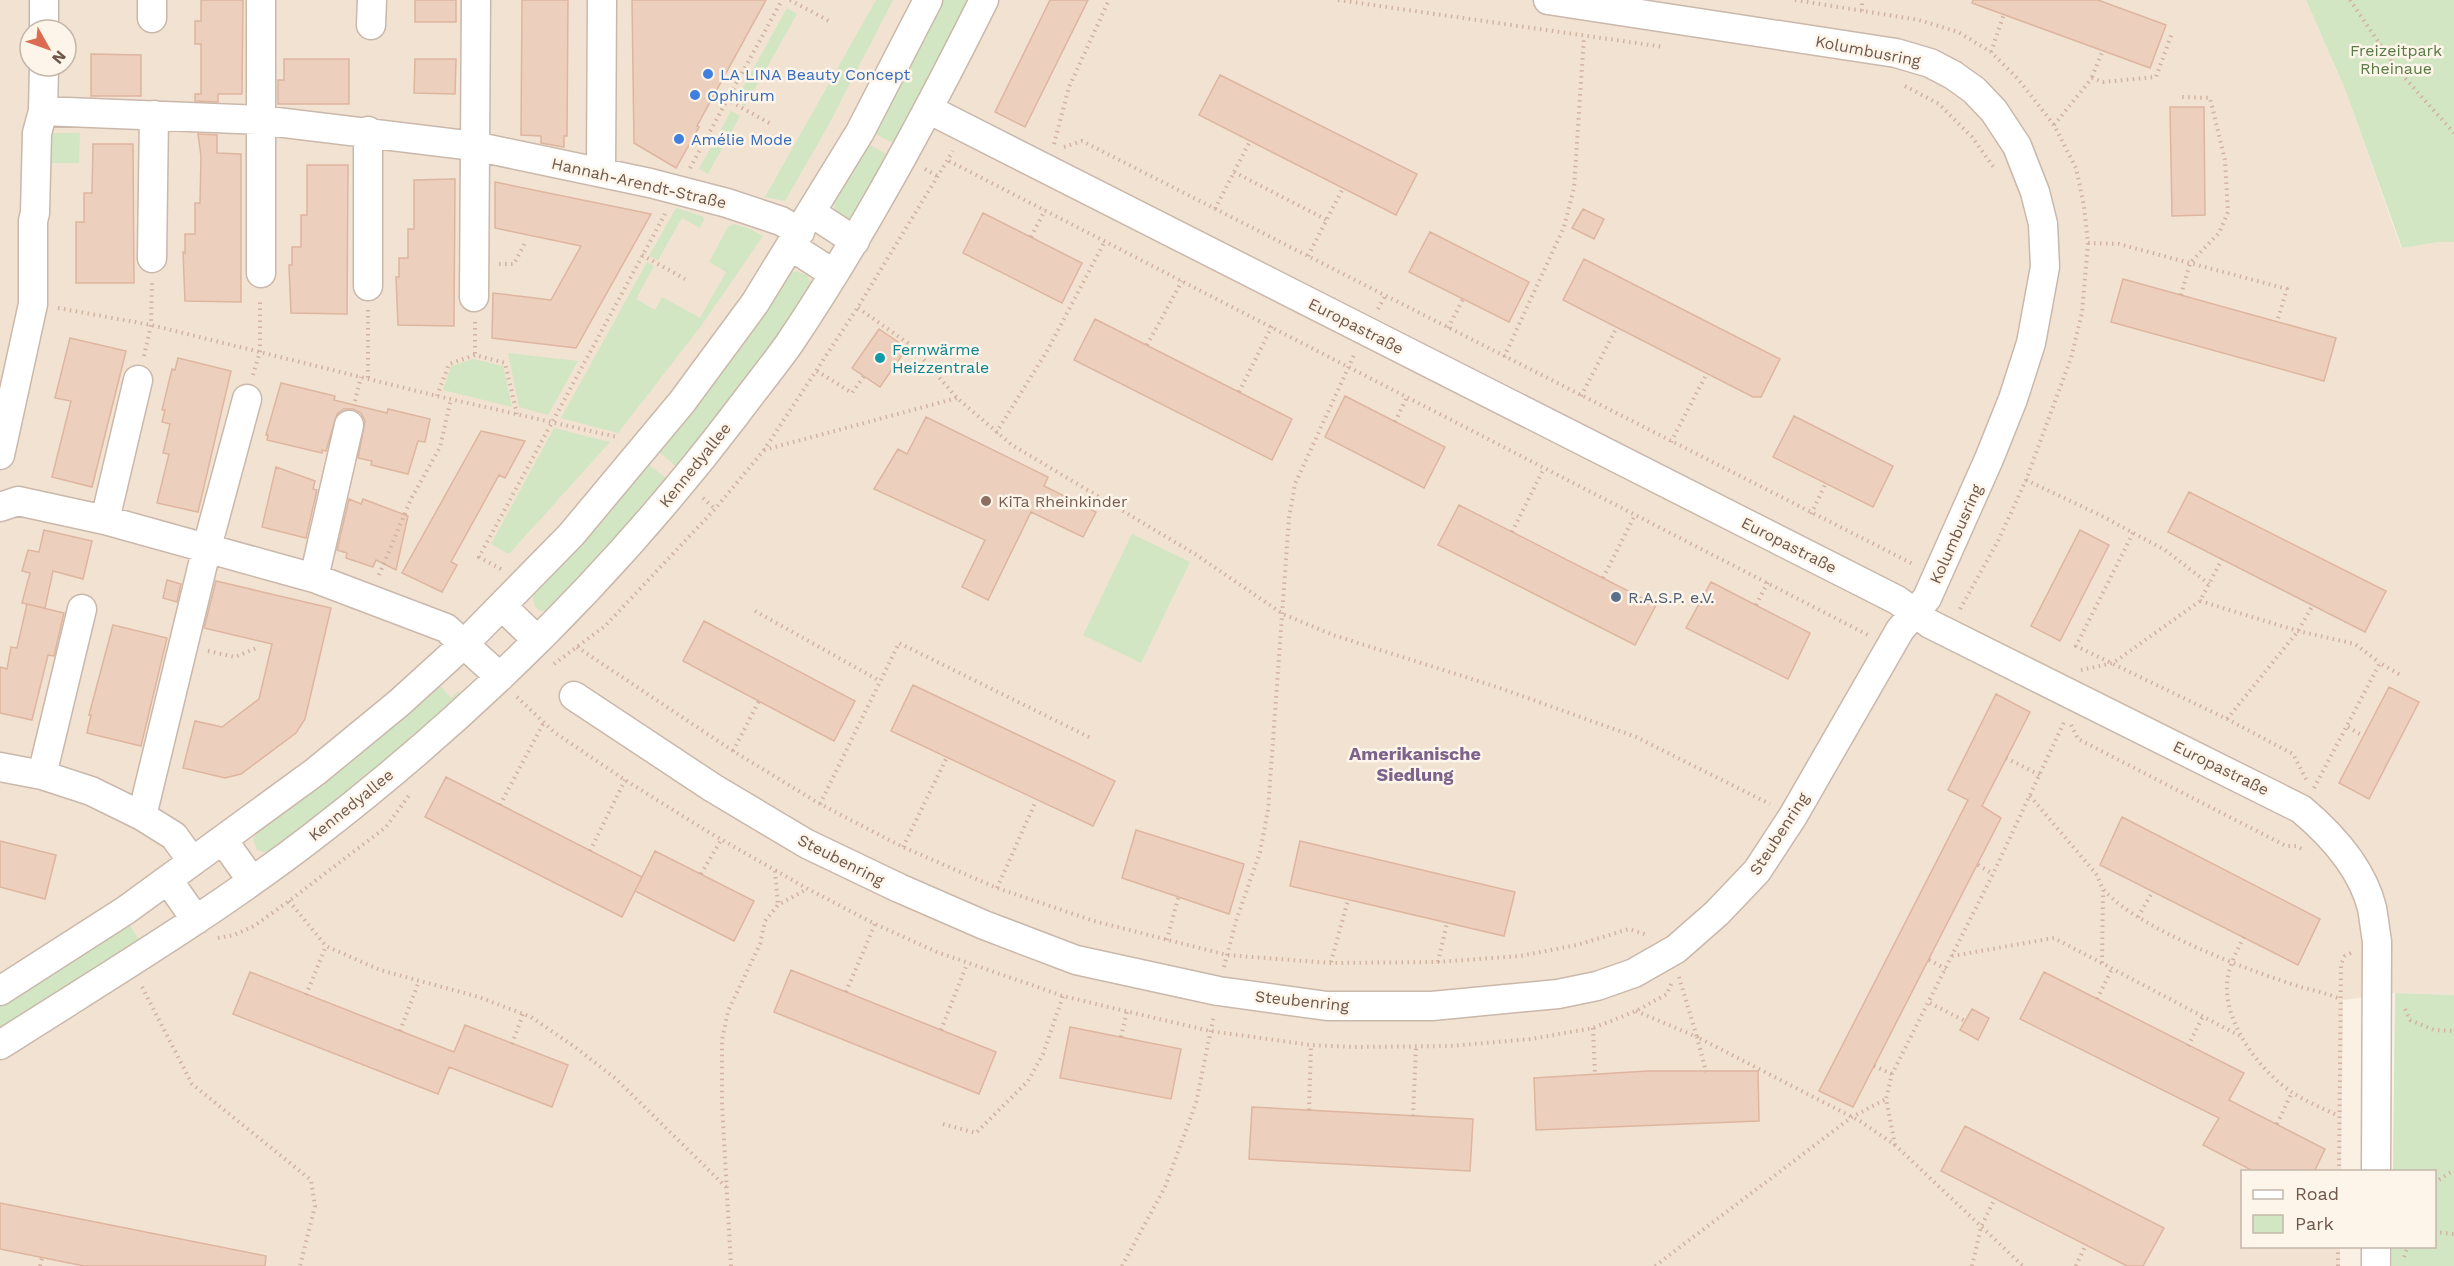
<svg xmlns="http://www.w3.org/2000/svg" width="2454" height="1266" viewBox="0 0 2454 1266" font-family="'Work Sans',sans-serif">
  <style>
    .residential { fill: #f1e2d2; fill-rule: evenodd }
    .green { fill: #d2e6c3 }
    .building { fill: #edcfbd; stroke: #deb59f; stroke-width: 1.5 }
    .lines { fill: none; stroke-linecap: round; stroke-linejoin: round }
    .minor-casing { stroke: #cab8ab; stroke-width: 31 }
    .path { stroke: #d2b2a1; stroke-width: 4; stroke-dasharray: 1.5 4.5; stroke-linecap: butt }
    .minor { stroke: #fff; stroke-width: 28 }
    .shop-dot { fill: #3f7fe0; stroke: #fdf5e9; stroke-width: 2 }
    .culture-dot { fill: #0f9aa8; stroke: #fdf5e9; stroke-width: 2 }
    .education-dot { fill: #8d6e63; stroke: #fdf5e9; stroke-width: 2 }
    .service-dot { fill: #5c6f8a; stroke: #fdf5e9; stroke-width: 2 }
    .labels { text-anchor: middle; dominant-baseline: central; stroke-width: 5; stroke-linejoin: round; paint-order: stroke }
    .park-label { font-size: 16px; fill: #587a47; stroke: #fdf5e9 }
    .street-label { font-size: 16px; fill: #70574b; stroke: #fdf5e9 }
    .shop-label { font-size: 16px; fill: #366cbe; stroke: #fdf5e9; text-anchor: start }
    .culture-label { font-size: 16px; fill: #0d838f; stroke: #fdf5e9; text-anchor: start }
    .education-label { font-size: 16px; fill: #785e54; stroke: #fdf5e9; text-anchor: start }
    .service-label { font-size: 16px; fill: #4e5e75; stroke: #fdf5e9; text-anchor: start }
    .neighbourhood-label { font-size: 18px; font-weight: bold; fill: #7d638c; stroke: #fdf5e9 }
  </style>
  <rect width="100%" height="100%" fill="#faf0e3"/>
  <!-- residential -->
  <path class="residential" d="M0,0H2306L2345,89L2401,248L2439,242H2454V995L2395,993L2343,1000L2341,1171L2242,1172V1246L2340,1247V1266H0ZM30,30H66V66H30Z"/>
  <!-- green -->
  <path class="green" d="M876,0H893L828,126L785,201L765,197Z
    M942,0H972L896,145L874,133Z
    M2306,0H2454V242H2439L2402,248L2345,89Z
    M787,8L797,14L745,106L736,100Z
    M731,111L740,116L708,174L699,169Z
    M50,133H80L79,163H50Z
    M868,144L890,156L853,218L843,219L835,212L834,203Z
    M676,208L702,216L704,219L700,228L682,218L658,260L649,256Z
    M734,224L750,229L763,236L701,326L618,433L561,418L647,262L654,266L636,299L655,310L662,297L700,318L726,272L709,262L728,227Z
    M795,271L807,275L811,282L810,288L779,335L678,468L658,451L759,320L789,275Z
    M508,353L578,361L548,415L519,407Z
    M473,359L503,366L512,407L443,390L451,366Z
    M554,428L610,442L509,554L491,544Z
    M648,464L668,480L640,514L548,611H541L535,607L532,595Z
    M1132,534L1190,562L1141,663L1083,635Z
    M438,683L451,698L458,691L462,697L382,766L268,853L257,850L253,840L258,830Z
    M127,920L140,942L0,1033V1002Z
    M2395,993L2454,995V1266H2392V1247L2434,1246V1172L2393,1171Z"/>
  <!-- building -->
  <path class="building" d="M201,0H243L242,94H218V102L195,101V94H201V44H195V21H201Z
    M415,0H456V22H415Z
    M522,0H568L567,136H564V147L541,143V136L521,135Z
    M632,0H766L697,126L699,127L676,168L634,143Z
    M1050,0H1088L1025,127L995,112Z
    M1973,0H2098L2166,25L2150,68L1972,3Z
    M91,54L141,55V96H91Z
    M284,59H349V104H278V80H284Z
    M415,59H456L455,94L414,93Z
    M1220,75L1417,174L1396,215L1199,115Z
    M2170,107H2204L2205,215L2172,216Z
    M198,134L217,135V153L241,154V302L185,301L183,252L185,253V234H195V203H200L201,156Z
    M93,144H133L134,283H76V222H84V193H92Z
    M307,165H348L347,314L291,313L289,265H292V247H301V215H307Z
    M455,179L454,326L398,325L396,277H399V258H408V229H414V180Z
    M495,182L651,214L576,348L492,338L493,293L551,300L581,246L495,228Z
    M1583,209L1604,219L1594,239L1572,228Z
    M983,213L1082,263L1062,303L963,253Z
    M1430,232L1529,282L1509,322L1409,272Z
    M1584,259L1780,359L1761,397H1753L1563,300Z
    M2123,279L2336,338L2324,381L2111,322Z
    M1095,319L1292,419L1272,460L1074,360Z
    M879,329L907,348L880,387L852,368Z
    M70,338L126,351L92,487L52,477L71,401L55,398Z
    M178,358L231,371L198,512L157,503L169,454L163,453L170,424L162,422L165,410H162L172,369L175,370Z
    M281,383L335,396L334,400L387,413L388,409L430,419L425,442L418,441L408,474L371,465L372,461L358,458L365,421L361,413L353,409H344L337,414L326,451L322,450V453L267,440L268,435H266Z
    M1345,396L1445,447L1424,488L1325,437Z
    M1794,416L1893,466L1873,507L1773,457Z
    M926,417L1048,477L1044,486L1096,512L1083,537L1031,512L988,600L962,587L985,540L874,489L898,449L907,454Z
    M481,431L525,441L505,478L499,475L451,562L457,565L442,592L402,573Z
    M276,467L315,481L313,489L317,490L306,538L262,527Z
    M2189,492L2386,591L2365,632L2168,532Z
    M349,499L361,504L363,499L408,516L396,570L376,560L373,567L346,558L347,553L337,550Z
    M1459,505L1656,605L1635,645L1438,545Z
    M44,530L92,541L83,579L53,571L45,608L22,603L30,573L22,571L28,550L39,552Z
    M2080,530L2109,545L2060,641L2031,626Z
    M167,580L181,584L177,602L163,598Z
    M216,581L331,608L305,719L296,733L241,774L225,778L183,768L195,721L222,727L259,699L272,644L204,628Z
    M1711,582L1810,633L1788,679L1686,628Z
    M27,604L64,613L54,656L48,655L32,720L0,713V667L7,669L11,647L17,648Z
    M704,621L855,701L834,741L683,661Z
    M113,625L167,638L141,746L87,733L91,715H89Z
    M913,685L1115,781L1093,826L891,731Z
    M2389,687L2419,702L2369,799L2339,783Z
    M1996,694L2030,712L1982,806L2001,818L1853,1107L1819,1091L1968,800L1948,790Z
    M446,777L642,877L622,917L425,817Z
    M2122,817L2320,919L2298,965L2100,865Z
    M1136,830L1244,864L1229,914L1122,878Z
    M0,841L56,855L45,899L0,887Z
    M1300,841L1515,892L1504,936L1290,886Z
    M655,851L754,901L734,941L635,891Z
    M791,970L996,1052L979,1094L774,1012Z
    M250,972L454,1052L465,1025L568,1065L552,1107L449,1067L438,1094L233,1014Z
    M2044,972L2244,1073L2229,1100L2325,1149L2314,1172H2255L2203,1145L2219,1118L2020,1019Z
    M1972,1009L1989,1018L1978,1040L1960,1030Z
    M1070,1027L1181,1049L1171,1099L1060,1078Z
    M1648,1071H1758L1759,1121L1536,1130L1534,1078Z
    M1252,1107L1473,1119L1470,1171L1249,1159Z
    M1965,1126L2164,1228L2143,1266H2127L1941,1171Z
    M0,1203L266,1256L265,1266H84L0,1249Z"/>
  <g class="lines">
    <defs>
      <path id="minor" d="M152,18V0
        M371,25L372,0
        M44,30V0
        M930,110L1897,600L1930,624L2301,809C2332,835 2362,868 2372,908C2374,919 2375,930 2377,941L2376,1172
        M43,111L260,120L474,146L650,183L727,203L781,221L800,232
        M601,172L602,0
        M812,213L855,241
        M792,247L834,274
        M152,258L154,115
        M261,273V0
        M368,286V131
        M474,297L476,0
        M0,455L33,304V221L35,213L37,133L43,111L44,66
        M0,507L18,501L105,520L314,578L446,628L500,677
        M105,520L138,380
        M314,578L349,425
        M502,606L537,640
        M574,696L713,788L807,844L899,888L984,925L1076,960L1218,991L1327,1006H1432L1558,994L1597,986L1634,973L1676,949L1717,913L1757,871L1793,816L1900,630L1927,598L1989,459L2013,399L2031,343L2045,267L2043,224L2035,192L2017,146L1994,111L1974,90L1953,75L1930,63L1896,53L1548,0
        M0,767L42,775L91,791L142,816L174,836L192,861
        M42,775L82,609
        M142,816L207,547L247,399
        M223,840L252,881
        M168,880L196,920
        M0,991L126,910L315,772L399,703L465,643L571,535L682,402L755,303L860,132L928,0
        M0,1045C105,978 212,914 311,838C470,716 615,573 736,414C753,391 772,368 789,344C863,234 925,118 984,0
        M2376,1246V1266"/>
    </defs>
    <!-- minor casing -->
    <use href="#minor" class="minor-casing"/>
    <!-- path -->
    <path class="path" d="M790,0L829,21
      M1338,0L1664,47
      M1795,0L1919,20L1958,32L1991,52L2018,79L2054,125L2076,168L2084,206L2088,243L2082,313L2071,358L2026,480L1998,541L1960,609
      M2350,0L2396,68L2454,133
      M1862,11V0
      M1991,52L2004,14
      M2092,77L2103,50
      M1905,86L1939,104L1972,137L1995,169
      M726,99L771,124
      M2054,125L2092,78L2103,82L2156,77L2172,33
      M1054,144L1069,87L1109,0
      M1064,147L1082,141L1913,564
      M949,161L1868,635
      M690,168L782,0
      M925,169L939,177
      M1234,172L1327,220
      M1215,209L1250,141
      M1031,237L1045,210
      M2088,243L2119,244L2287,289L2277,322
      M642,255L685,279
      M1308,256L1343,188
      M499,264H514L525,243
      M2181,295L2190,263L2219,233L2228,212L2225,160L2210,98L2182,97
      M58,308L151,325L437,396L617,437
      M858,308L912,346L957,398L1012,445L1195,554L1283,614L1333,635L1497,687L1636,737L1770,804
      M1378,309L1385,296
      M368,310V379
      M475,322V355
      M1448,328L1463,299
      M1147,345L1182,281
      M144,356L151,325L152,283
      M1504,357L1564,227L1574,188L1584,37
      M817,371L852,393L864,376
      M253,375L260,352V299
      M1239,392L1272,326
      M437,396L449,364L475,355L505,363L517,414
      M1581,396L1617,327
      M355,401L361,377
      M1395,422L1407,397
      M996,433L1047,351L1105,241
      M1671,442L1707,373
      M764,450L957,398
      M2026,480L2100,515L2165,550L2209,584
      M703,498L715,509
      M1811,514L1826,483
      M1512,532L1544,468
      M2133,533L2076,646L2227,719L2293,754L2307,781
      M501,569L479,557L665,214
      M379,575L411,499L440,447L451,399
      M1603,578L1635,515
      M2200,601L2298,631L2355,644L2380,663
      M1756,605L1768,582
      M755,611L880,681
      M577,647L733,751L820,804L903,847L997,888L1094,921L1227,955L1330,963L1438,962L1520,956L1577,945L1629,929L1647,935
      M208,651L235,657L259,647
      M554,664L605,626L715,509L764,450L858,307L953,151
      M2081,670L2113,663L2200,601L2222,559
      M517,697L554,732L625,780L710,833L808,889L875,924L937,952L1063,996L1096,1004L1210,1031L1311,1045L1354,1047L1450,1046L1531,1039L1593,1028L1636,1011L1667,994L1672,982
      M2227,719L2298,631L2313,605
      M2071,725L2078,739L2286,846H2296L2304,850
      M2348,727L2363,736
      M733,751L759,701
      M2006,758L2040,775
      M2314,788L2380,663L2402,676
      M2030,796L2097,875C2099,880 2101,887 2105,891C2138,929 2252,972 2301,987C2314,991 2327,993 2340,999
      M820,804L899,643L1091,738
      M500,805L544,722
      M903,847L947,757
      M590,851L625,780
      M1978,865L1993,874
      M775,871L778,905
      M701,874L721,840
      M997,888L1036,801
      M289,901L326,946L380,970L479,997L531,1017L575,1047L616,1079L726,1187
      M2138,917L2153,891
      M2244,937C2236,952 2228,967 2227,985C2225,1025 2261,1072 2293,1093C2307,1102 2324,1109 2339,1116
      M218,938L234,935L254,926L289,901L386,827L410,794
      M1167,940L1178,898
      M1952,956L2054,938L2240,1036
      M1929,960L1946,969
      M1331,962L1348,900
      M1438,962L1447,923
      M2102,963L2103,890
      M1224,967L1236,921L1260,852L1268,810L1289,518L1295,484L1355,353
      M1679,977L1697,1037L1860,1121L1895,1145L2023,1266
      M142,987L192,1084L311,1180L315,1206L300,1266
      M846,992L875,924
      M306,995L326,946
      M2097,999L2112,969
      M1930,1003L1965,1021
      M2405,1009L2410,1020L2434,1030L2454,1031
      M1636,1011L1697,1037L1706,1072
      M1593,1028L1595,1076
      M941,1030L967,964
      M400,1031L419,981
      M1121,1037L1127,1011
      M512,1044L523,1014
      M2188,1046L2203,1016
      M1874,1066L1892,1074
      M1309,1110L1311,1045
      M1413,1116L1416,1048
      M943,1124L976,1133L1028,1081L1043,1054L1063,996
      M2277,1124L2292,1092
      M1895,1145L1886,1099L1892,1074L1993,874L2065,720
      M2339,1172L2341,964L2345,956L2351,953
      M2434,1183L2454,1170
      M2434,1232L2454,1234
      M2404,1257L2408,1246
      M40,1266L42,1258
      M731,1266L722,1104V1040L728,1011L760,944L765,921L778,905L807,889
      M1122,1266L1165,1187L1196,1103L1214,1015
      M1655,1266L1852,1117L1886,1099
      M1972,1266L1981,1227L1995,1198
      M2076,1266L2086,1244
      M2338,1266V1246"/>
    <!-- minor -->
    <use href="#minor" class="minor"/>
  </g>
  <!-- markers -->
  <g class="shop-dot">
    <circle cx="708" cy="74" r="6"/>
    <circle cx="695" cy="95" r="6"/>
    <circle cx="679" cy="139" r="6"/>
  </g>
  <circle class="culture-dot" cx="880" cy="358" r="6"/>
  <circle class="education-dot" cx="986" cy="501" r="6"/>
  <circle class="service-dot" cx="1616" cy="597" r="6"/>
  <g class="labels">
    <!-- park labels -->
    <g class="park-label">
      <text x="2396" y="50">Freizeitpark<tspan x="2396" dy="18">Rheinaue</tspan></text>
    </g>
    <!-- street labels -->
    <g class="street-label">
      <text transform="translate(1868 51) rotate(11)">Kolumbusring</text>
      <text transform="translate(639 183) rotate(13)">Hannah-Arendt-Straße</text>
      <text transform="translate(1356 326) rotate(27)">Europastraße</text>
      <text transform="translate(695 465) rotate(-51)">Kennedyallee</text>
      <text transform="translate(1956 534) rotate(-66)">Kolumbusring</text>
      <text transform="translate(1789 545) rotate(27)">Europastraße</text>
      <text transform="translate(2221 768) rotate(26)">Europastraße</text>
      <text transform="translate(351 805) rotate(-39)">Kennedyallee</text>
      <text transform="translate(1779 834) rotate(-57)">Steubenring</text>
      <text transform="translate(841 860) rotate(27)">Steubenring</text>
      <text transform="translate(1302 1001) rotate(6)">Steubenring</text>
    </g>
    <!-- shop labels -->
    <g class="shop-label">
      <text x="720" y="74">LA LINA Beauty Concept</text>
      <text x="707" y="95">Ophirum</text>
      <text x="691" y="139">Amélie Mode</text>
    </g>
    <!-- culture labels -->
    <g class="culture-label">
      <text x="892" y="349">Fernwärme<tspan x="892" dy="18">Heizzentrale</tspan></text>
    </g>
    <!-- education labels -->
    <g class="education-label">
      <text x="998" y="501">KiTa Rheinkinder</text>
    </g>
    <!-- service labels -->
    <g class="service-label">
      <text x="1628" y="597">R.A.S.P. e.V.</text>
    </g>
    <!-- neighbourhood labels -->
    <g class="neighbourhood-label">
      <text x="1415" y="753">Amerikanische<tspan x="1415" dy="21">Siedlung</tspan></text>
    </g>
  </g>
  <!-- legend -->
  <rect x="2241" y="1170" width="195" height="78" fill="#fdf5e9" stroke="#c5b6aa" stroke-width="1.5"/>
  <rect x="2253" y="1190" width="30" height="9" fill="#ffffff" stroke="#c5b6aa" stroke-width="1.5"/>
  <text x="2295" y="1200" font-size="18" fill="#70574b">Road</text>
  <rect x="2253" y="1215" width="30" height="18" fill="#d2e6c3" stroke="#c5b6aa" stroke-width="1.5"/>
  <text x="2295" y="1230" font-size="18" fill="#70574b">Park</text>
  <!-- north arrow -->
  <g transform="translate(48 48) rotate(130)"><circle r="28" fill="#fdf5e9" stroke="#c5b6aa" stroke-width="1.5"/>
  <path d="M0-4.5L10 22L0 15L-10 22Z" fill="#db6c52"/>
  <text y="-9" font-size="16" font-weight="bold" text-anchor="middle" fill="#70574b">N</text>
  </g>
</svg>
